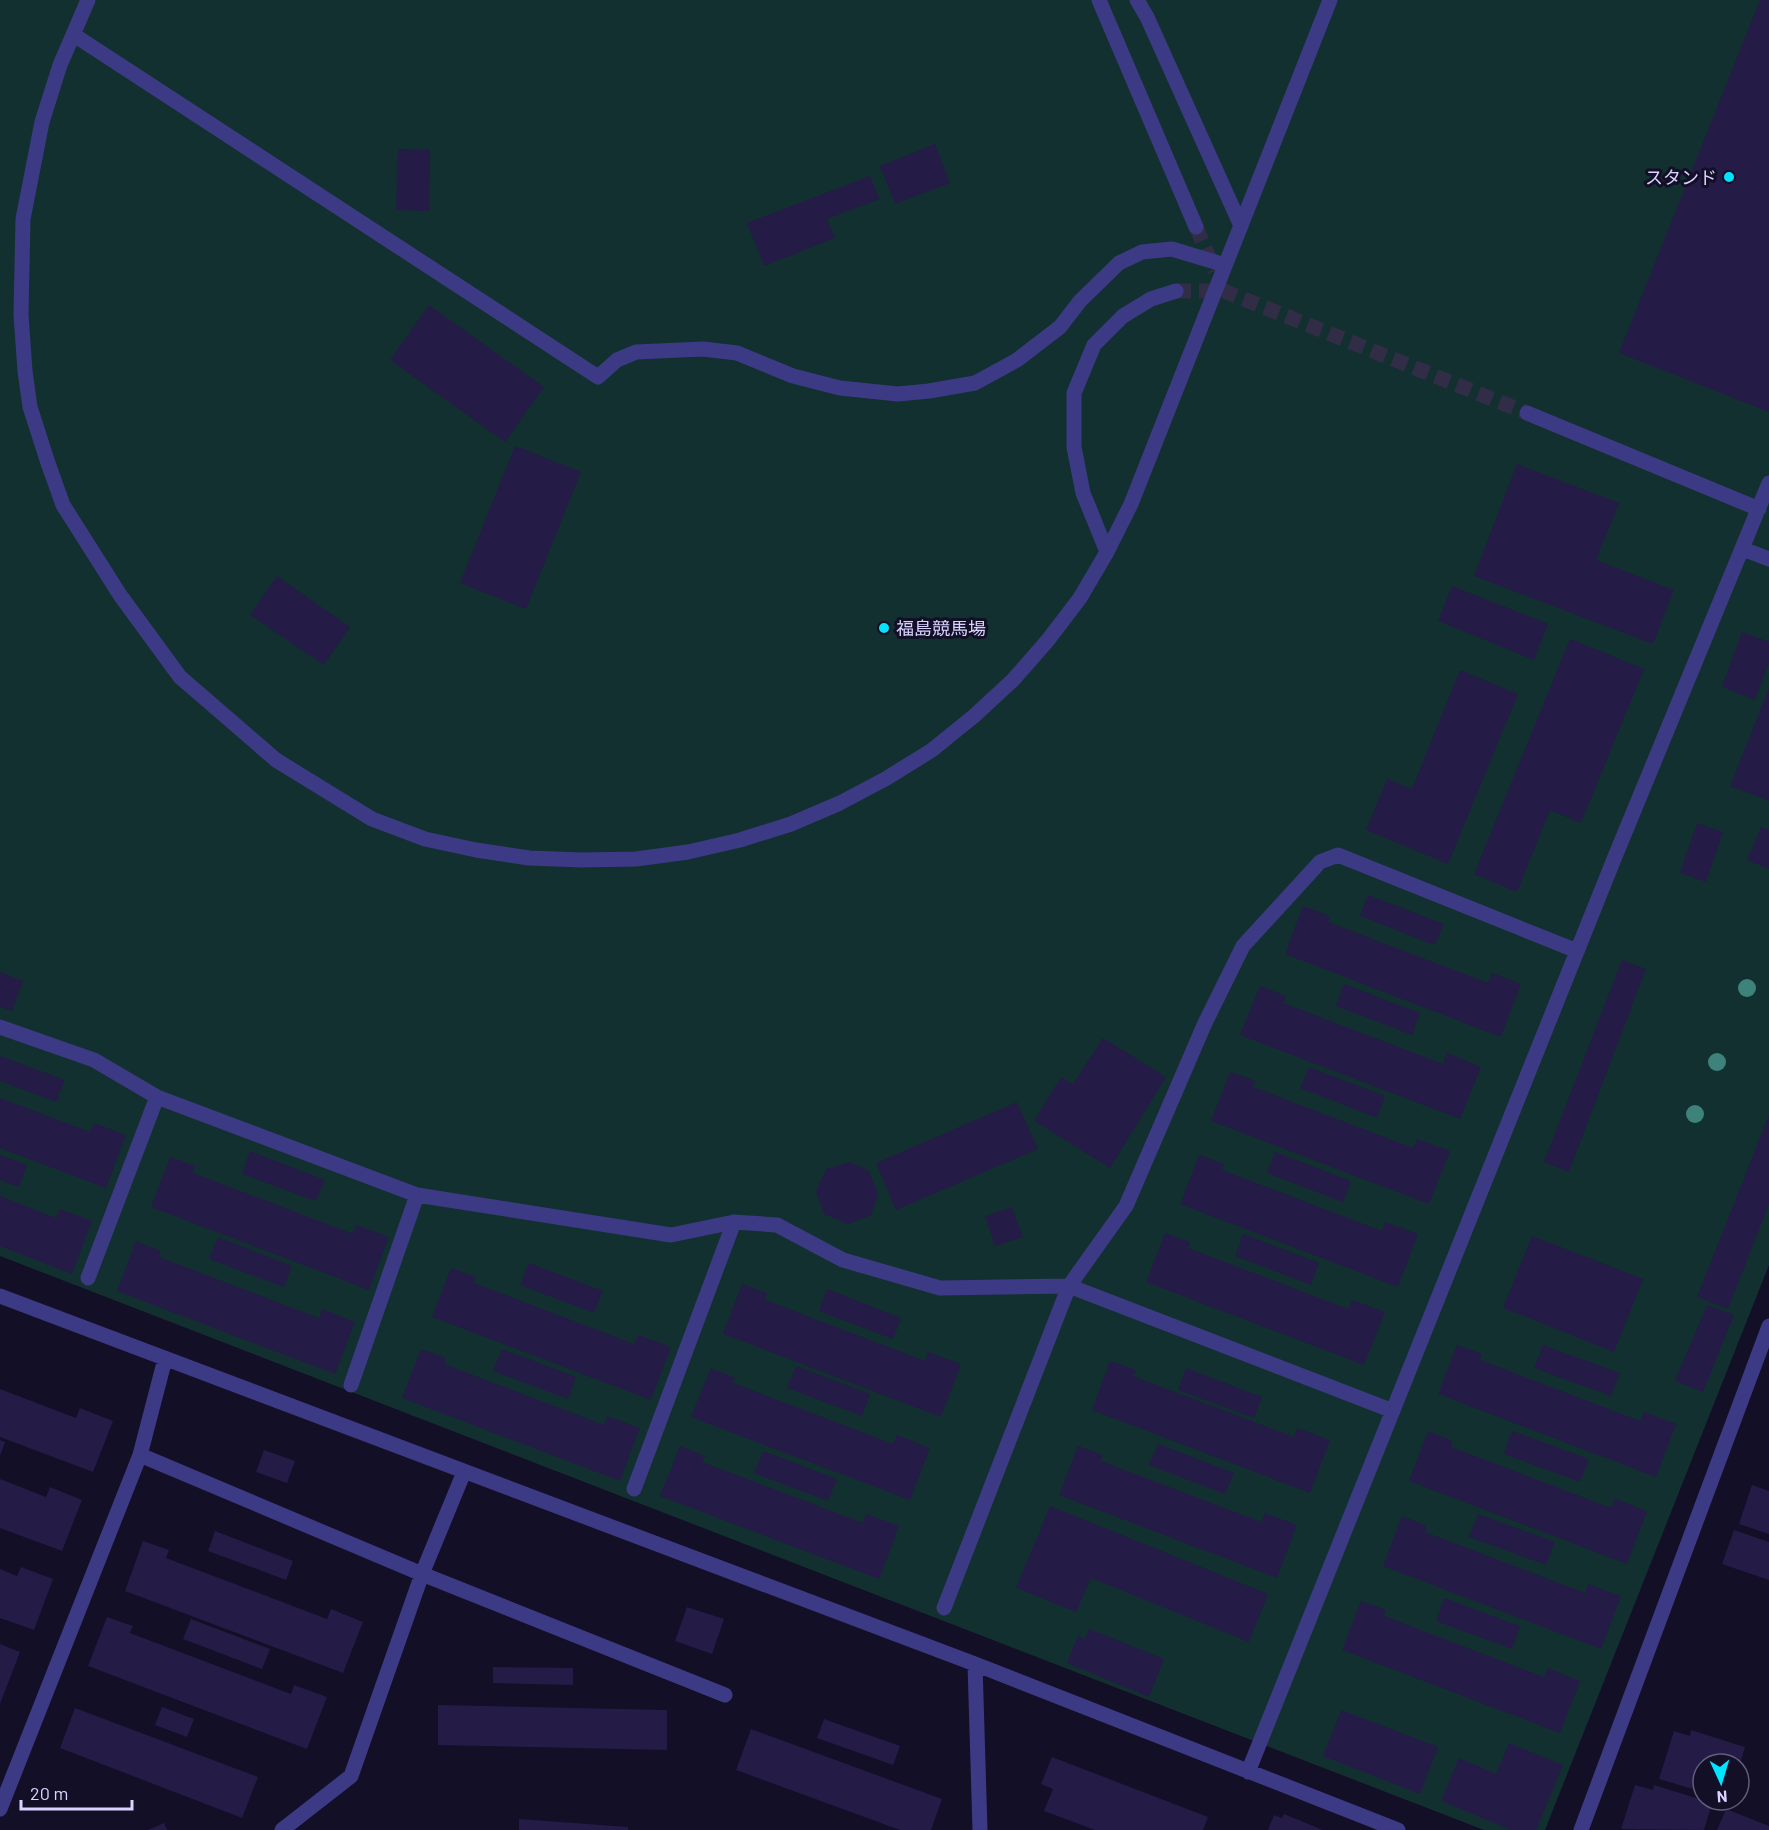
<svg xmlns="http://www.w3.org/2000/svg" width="1769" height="1830" viewBox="0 0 1769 1830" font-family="Barlow,'Noto Sans JP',sans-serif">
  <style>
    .green { fill: #12302f }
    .building { fill: #241b47 }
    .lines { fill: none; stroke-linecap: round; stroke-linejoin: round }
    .minor-tunnel { stroke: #312d47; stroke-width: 15; stroke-dasharray: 15 8; stroke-linecap: butt }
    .minor { stroke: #3d3a85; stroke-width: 15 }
    .tree { fill: #3d827b }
    .poi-dot { fill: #00e5ff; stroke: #130f26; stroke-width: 2 }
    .labels { text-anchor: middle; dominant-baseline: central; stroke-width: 6; stroke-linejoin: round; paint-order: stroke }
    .poi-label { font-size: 18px; fill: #d9d4ff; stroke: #130f26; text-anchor: end }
  </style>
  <rect width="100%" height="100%" fill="#130f26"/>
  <!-- green -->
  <path class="green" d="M0,0H1769V1265L1545,1830H1484L0,1256Z"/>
  <!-- building -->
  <path class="building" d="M1760,0H1769V412L1619,353Z
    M935,144L950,183L895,204L880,166Z
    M398,149L430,150L429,211L396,210Z
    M870,176L879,199L827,219L835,238L764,266L747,223Z
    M429,305L544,387L505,442L390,360Z
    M515,446L581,472L526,609L460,583Z
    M1517,464L1619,503L1596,560L1674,590L1653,644L1474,576Z
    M277,576L350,627L324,665L250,615Z
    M1452,586L1548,624L1534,660L1438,621Z
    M1742,632L1769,642V663L1755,700L1722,687Z
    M1570,639L1644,669L1581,823L1550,810L1517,892L1474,874Z
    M1460,670L1518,694L1448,864L1366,830L1387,779L1412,789Z
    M1769,688V801L1730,786Z
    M1697,823L1723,832L1706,882L1680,873Z
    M1761,827L1769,830V869L1747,860Z
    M1368,895L1444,924L1435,945L1360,916Z
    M1303,906L1330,916L1328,922L1488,983L1492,973L1521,984L1501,1037L1285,954Z
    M1622,960L1646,969L1569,1172L1544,1162Z
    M0,972L23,981L12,1011L0,1007Z
    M1344,984L1420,1013L1412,1035L1336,1006Z
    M1260,986L1286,996L1283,1003L1443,1064L1447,1053L1481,1067L1460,1119L1240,1035Z
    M1103,1038L1166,1077L1110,1168L1034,1121L1061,1077L1073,1084Z
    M0,1056L65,1080L56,1102L0,1081Z
    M1309,1067L1385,1096L1377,1118L1300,1088Z
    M1230,1072L1256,1081L1253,1087L1413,1148L1417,1139L1450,1151L1429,1204L1211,1121Z
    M0,1098L90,1132L94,1123L126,1135L106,1188L0,1148Z
    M1017,1102L1038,1149L896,1210L876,1163Z
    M1769,1115V1204L1728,1309L1697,1297Z
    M250,1151L325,1180L316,1201L242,1174Z
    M1275,1152L1351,1181L1343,1202L1267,1173Z
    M0,1155L27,1165L19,1187L0,1180Z
    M1199,1155L1224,1164L1222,1170L1382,1231L1385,1222L1418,1234L1398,1287L1180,1204Z
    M170,1157L195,1166L193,1173L353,1234L356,1225L389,1237L369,1290L151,1207Z
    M850,1162L869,1171L878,1194L871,1215L848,1224L824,1214L816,1192L826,1169Z
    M0,1196L56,1218L60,1209L92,1221L72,1274L0,1246Z
    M1012,1207L1023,1237L995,1246L985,1216Z
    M1165,1233L1190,1242L1188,1248L1348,1309L1352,1300L1385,1312L1364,1365L1146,1282Z
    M1243,1234L1319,1263L1311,1285L1235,1256Z
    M1532,1236L1643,1279L1614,1352L1503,1308Z
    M218,1237L292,1266L284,1287L209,1259Z
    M136,1241L161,1251L159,1257L319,1318L322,1309L355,1322L335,1374L117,1291Z
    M529,1263L603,1291L594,1313L520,1285Z
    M451,1268L476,1277L474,1283L634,1344L638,1335L671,1347L651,1400L432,1317Z
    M742,1284L767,1293L765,1300L925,1361L928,1352L961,1364L941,1417L723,1334Z
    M827,1289L901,1318L893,1339L819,1311Z
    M1707,1305L1734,1315L1703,1392L1675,1381Z
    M1457,1345L1482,1354L1480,1360L1640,1421L1644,1412L1676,1424L1656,1477L1438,1394Z
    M1543,1345L1620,1373L1611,1396L1534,1368Z
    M421,1349L446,1358L444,1364L604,1425L607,1416L640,1428L620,1481L402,1398Z
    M502,1349L576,1377L568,1399L493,1371Z
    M1110,1361L1136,1370L1133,1376L1294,1437L1297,1428L1330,1440L1310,1493L1092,1410Z
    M796,1366L870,1394L862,1416L787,1388Z
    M711,1368L735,1378L733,1383L893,1444L897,1435L930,1448L910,1500L691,1417Z
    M1186,1368L1262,1397L1254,1418L1178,1390Z
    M0,1389L76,1418L80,1408L113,1421L93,1472L0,1437Z
    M1428,1431L1453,1441L1451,1447L1611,1508L1615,1499L1647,1511L1627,1564L1409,1481Z
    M1512,1431L1589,1459L1580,1482L1504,1454Z
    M0,1440L5,1442L0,1456Z
    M1158,1444L1234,1473L1225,1494L1149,1465Z
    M680,1446L705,1456L702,1462L863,1523L866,1514L899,1526L879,1579L660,1496Z
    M1078,1446L1103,1455L1101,1461L1261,1522L1265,1513L1297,1525L1277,1578L1059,1495Z
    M264,1450L295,1461L287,1483L256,1472Z
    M763,1451L837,1479L828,1501L754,1473Z
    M0,1479L46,1497L50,1487L82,1500L62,1551L0,1528Z
    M1752,1485L1769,1491V1534L1739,1524Z
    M1050,1506L1268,1594L1249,1642L1091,1578L1076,1612L1016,1588Z
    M1478,1514L1555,1542L1546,1565L1469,1537Z
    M1402,1516L1427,1526L1425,1532L1585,1593L1588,1584L1621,1596L1601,1649L1383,1566Z
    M1734,1530L1769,1542V1580L1722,1564Z
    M215,1531L293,1561L286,1580L208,1551Z
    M143,1541L169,1550L166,1558L327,1619L331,1609L363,1622L343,1673L125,1591Z
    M21,1567L53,1579L34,1630L0,1618V1569L17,1576Z
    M1444,1598L1520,1626L1512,1649L1436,1621Z
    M1361,1601L1386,1610L1384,1616L1544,1677L1548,1668L1580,1681L1560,1733L1342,1650Z
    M687,1607L724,1619L712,1654L675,1641Z
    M107,1617L133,1626L130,1633L291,1694L294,1685L327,1697L307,1749L88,1666Z
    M191,1619L270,1649L262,1669L183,1639Z
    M1089,1629L1164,1659L1149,1697L1067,1663L1078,1636L1085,1639Z
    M0,1644L20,1652L0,1704Z
    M493,1667L573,1668V1685L493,1683Z
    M438,1705L667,1710V1750L438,1745Z
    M162,1707L194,1719L187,1737L155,1725Z
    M75,1708L258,1777L242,1818L60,1748Z
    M1341,1710L1438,1747L1420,1794L1323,1756Z
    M824,1719L900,1746L893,1765L817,1738Z
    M751,1729L942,1799L931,1830H900L736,1770Z
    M1691,1730L1745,1747L1740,1764H1703V1792L1659,1779L1674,1731L1690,1736Z
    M1509,1743L1563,1765L1536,1830H1511L1441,1801L1459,1758L1496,1774Z
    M1052,1757L1208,1817L1203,1830H1095L1044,1811L1053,1789L1041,1784Z
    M1635,1785L1653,1790L1654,1785L1712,1803L1704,1830L1621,1829Z
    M1726,1809L1769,1826V1830H1717Z
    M1284,1814L1323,1830H1268L1274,1815L1282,1818Z
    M519,1819L628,1827V1830H519Z
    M164,1823L167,1830H148Z"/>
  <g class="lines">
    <!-- minor-tunnel -->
    <path class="minor-tunnel" d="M1196,227L1215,271
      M1176,291H1224L1527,413"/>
    <!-- minor -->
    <path class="minor" d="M88,0L60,65L42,122L23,219L21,315L25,371L30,407L48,463L63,505L120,595L180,677L276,760L372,819L425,839L476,850L529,858L582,860L636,859L688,852L740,840L791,824L840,803L887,778L932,750L974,716L1013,680L1048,640L1080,598L1107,552L1131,504L1330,0
      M1099,0L1196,227
      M1137,0L1147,17L1241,226
      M74,35L598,377L617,360L636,352L703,349L737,353L793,376L840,388L898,394L929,391L975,383L1017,360L1060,327L1080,301L1119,263L1142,252L1172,249L1225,265
      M1527,413L1759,509
      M1743,549L1769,559
      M1107,552L1083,493L1074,447V393L1094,345L1123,316L1151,299L1176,291
      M0,1027L94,1060L157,1097L417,1195L671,1235L734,1222L777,1225L843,1260L940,1288L1069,1286L1393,1411
      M88,1278L157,1097
      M0,1296L975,1664L1398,1830
      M351,1385L417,1195
      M140,1455L422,1574L725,1695
      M634,1489L734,1222
      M944,1608L1069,1286L1126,1206L1205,1023L1243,946L1320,862L1338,855L1577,951
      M975,1664L980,1830
      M1248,1772L1614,859L1769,483
      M0,1809L140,1455L165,1359
      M282,1830L351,1776L422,1574L464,1472
      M1581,1830L1769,1326"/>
  </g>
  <!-- trees -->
  <g class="tree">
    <circle cx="1747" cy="988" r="9"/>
    <circle cx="1717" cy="1062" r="9"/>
    <circle cx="1695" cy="1114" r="9"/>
  </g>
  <!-- markers -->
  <g class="poi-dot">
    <circle cx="1729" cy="177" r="6"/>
    <circle cx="884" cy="628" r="6"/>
  </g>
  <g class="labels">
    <!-- poi labels -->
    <g class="poi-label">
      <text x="1717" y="177">スタンド</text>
      <text x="896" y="628" text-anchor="start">福島競馬場</text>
    </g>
  </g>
  <!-- north arrow -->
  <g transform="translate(1721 1782) rotate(176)"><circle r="28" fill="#130f26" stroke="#625e7d" stroke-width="1.5"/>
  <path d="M0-4.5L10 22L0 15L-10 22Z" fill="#00e5ff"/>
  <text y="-9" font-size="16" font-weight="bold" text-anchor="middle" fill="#d9d4ff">N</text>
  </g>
  <!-- scale -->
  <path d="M21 1800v9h111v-9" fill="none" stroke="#d9d4ff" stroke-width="3"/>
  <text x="30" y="1800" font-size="18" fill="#d9d4ff" stroke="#130f26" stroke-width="4.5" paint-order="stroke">20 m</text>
</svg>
